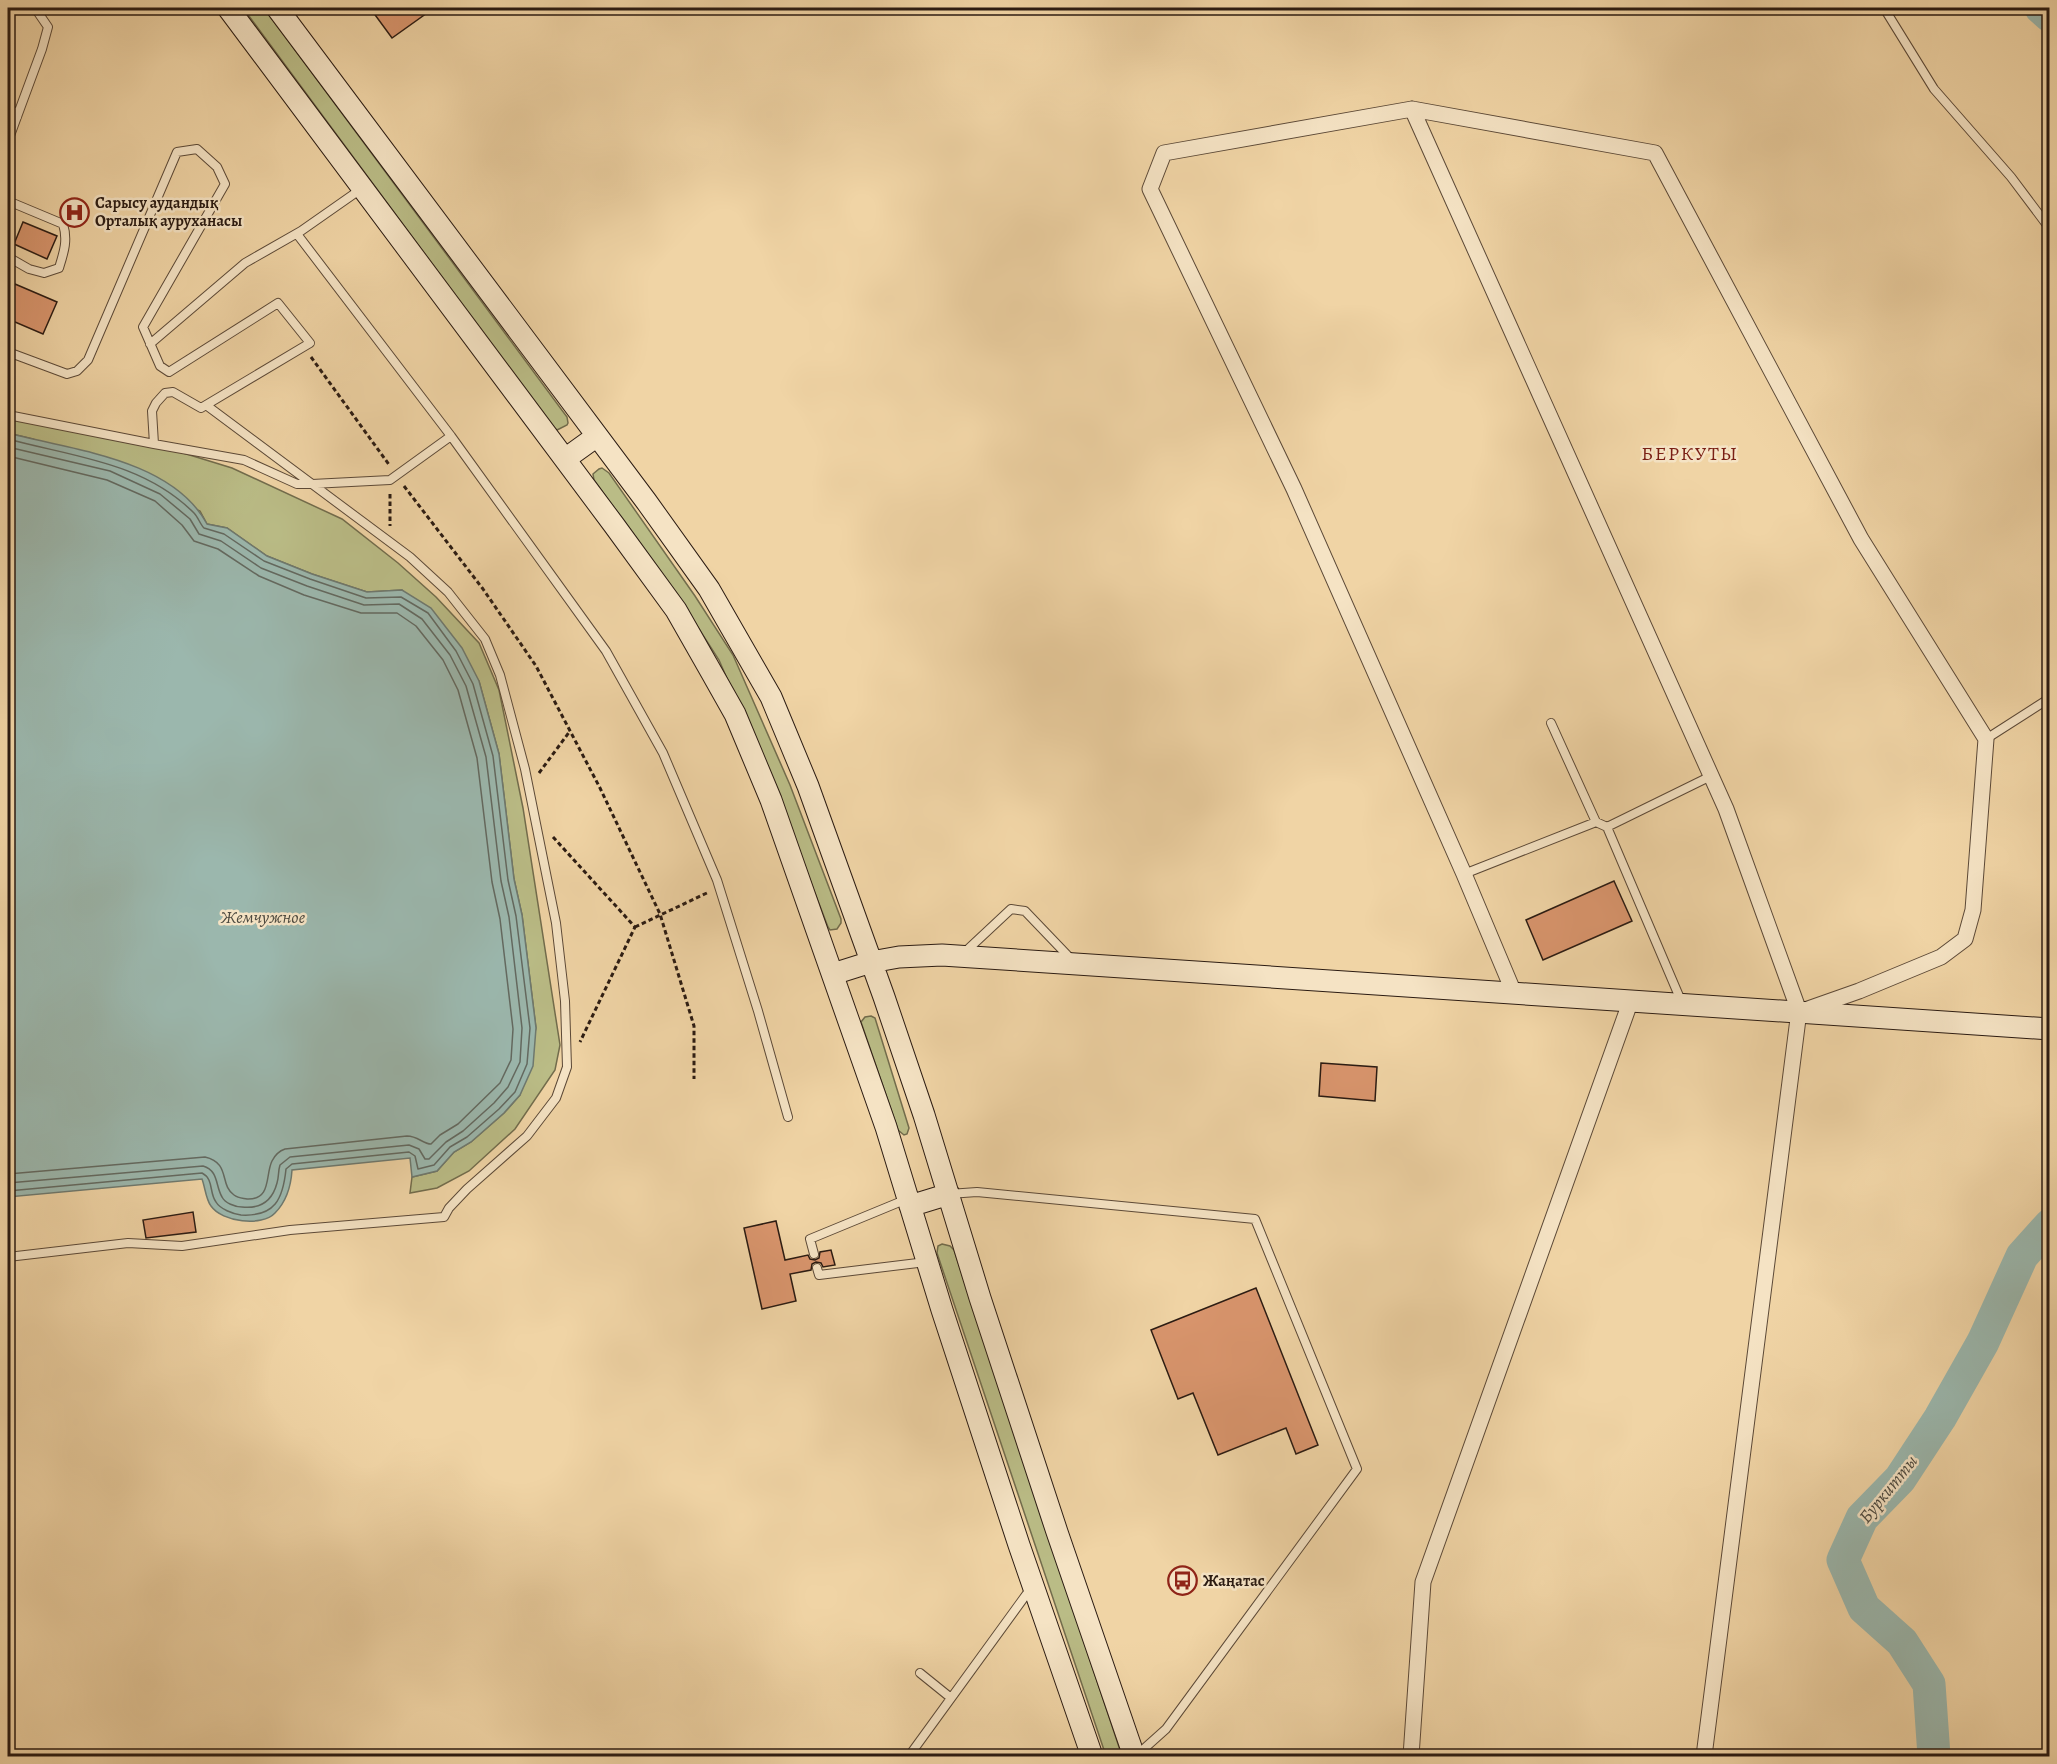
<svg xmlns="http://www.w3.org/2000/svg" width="2057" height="1764" viewBox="0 0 2057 1764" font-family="Alegreya,serif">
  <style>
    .green { fill: #babc86; stroke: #726c4c; stroke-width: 1.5 }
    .water { fill: #9bb7ad; stroke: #6e796f; stroke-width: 1.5 }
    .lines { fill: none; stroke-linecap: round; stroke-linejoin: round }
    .shore { stroke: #636960; stroke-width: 1.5 }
    .river { stroke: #9bb7ad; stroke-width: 33 }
    .building { fill: #d9956d; stroke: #2b1b12; stroke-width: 1.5 }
    .lane-casing { stroke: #5c4937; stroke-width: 10 }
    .street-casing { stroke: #5c4937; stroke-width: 17 }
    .secondary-casing { stroke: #2b1b12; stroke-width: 23 }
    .path { stroke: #2b1b12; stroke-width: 3; stroke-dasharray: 4.5 3; stroke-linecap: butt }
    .lane { stroke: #f5e3c4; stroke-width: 8 }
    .street { stroke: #f5e3c4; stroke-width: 15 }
    .secondary { stroke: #f5e3c4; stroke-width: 21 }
    .labels { text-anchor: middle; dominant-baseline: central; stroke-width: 5; stroke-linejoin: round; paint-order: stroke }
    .poi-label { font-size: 16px; font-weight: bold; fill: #2b1b12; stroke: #f5e3c4; text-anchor: start }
    .water-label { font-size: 18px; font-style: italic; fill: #4d4a40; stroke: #f5e3c4 }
    .quarter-label { font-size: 20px; letter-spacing: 1.5px; fill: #7a1f14; stroke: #f5e3c4 }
  </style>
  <rect width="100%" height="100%" fill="#f0d4a5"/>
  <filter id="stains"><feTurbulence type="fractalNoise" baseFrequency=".00333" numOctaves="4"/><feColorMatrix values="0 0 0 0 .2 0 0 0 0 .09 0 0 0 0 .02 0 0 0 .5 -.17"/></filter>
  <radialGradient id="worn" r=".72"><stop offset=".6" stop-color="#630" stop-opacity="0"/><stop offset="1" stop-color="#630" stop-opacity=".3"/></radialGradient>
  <!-- green -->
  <path class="green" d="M243,8H264L567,417L568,423L567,425L557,430L552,426Z
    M8,415L154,444L232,468L342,519L398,563L436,597L479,643L499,690L523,808L560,1045L555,1070L515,1129L469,1171L437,1188L410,1193L412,1177L437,1171L454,1152L471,1142L504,1113L520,1095L536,1028L522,915L514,879L499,754L479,681L402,590L367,592L312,574L267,556L227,528L207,524L200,511L33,439L8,433Z
    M602,468L609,473L695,596L733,655L790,785L841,919V923L837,929L830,930L828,927L777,794L719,660L683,604L594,480L593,474L599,469Z
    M871,1016L875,1018L909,1128L907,1134L904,1135L898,1130L861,1022L865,1017Z
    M942,1244L950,1246L954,1250L1122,1756H1106L937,1253L938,1246Z"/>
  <!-- water -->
  <path class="water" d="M8,433C72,450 172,459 207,524L227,528L267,556L312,574L367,592L402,590L431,608L462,648L479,681L499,754L514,879L522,915L536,1028L533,1066L520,1095L504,1113L471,1142L454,1152L437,1171L412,1177L410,1158L292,1170C291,1186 287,1201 275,1213C262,1227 222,1222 211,1206C206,1200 205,1187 202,1179L8,1197Z"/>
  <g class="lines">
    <!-- shore -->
    <path class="shore" d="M8,439C74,457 143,462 194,513C198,517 200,524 204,528L224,534L264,561L310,579L366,598L401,597L428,613L456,651L473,684L493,756L508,880L516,916L530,1028L527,1064L515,1092L499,1109L467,1137L450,1147L434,1165L418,1169L415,1156L409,1152L292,1164L286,1169C283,1199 275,1217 241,1215C233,1214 220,1209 216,1202C209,1193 214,1179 202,1173L8,1191
      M8,447L110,471L160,494L190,519L199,534L221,541L261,568L307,586L364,605L399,604L422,619L450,655L466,686L486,757L501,881L509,917L522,1028L520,1062L508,1087L494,1103L463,1131L446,1142L429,1159H425L419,1149L409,1145L290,1157L280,1165C278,1171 279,1177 277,1183C272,1202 260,1209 242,1207C235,1207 225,1203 222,1197C215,1185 219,1171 203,1166L8,1183
      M8,456L107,480L155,501L182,525L194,541L218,549L259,576L304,595L361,613H397L416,626L443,660L458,690L477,758L492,882L500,919L513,1029L511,1060L500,1083L458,1124L440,1135L431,1144C423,1144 418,1136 407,1136L285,1149C279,1151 275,1155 272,1161C265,1175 272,1200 247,1199C242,1198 238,1198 234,1195C219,1185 231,1163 205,1157L8,1174"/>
    <!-- river -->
    <path class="river" d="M2041,8L2050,16
      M1934,1756L1929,1684L1902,1642L1864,1608L1843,1560L1862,1518L1900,1479L1940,1418L1983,1342L2022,1256L2050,1225"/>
  </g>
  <!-- building -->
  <path class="building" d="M370,8H434L392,38Z
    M23,222L57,236L47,259L14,244Z
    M15,284L57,302L43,334L8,319V302Z
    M1614,881L1632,921L1543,960L1526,920Z
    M1321,1063L1377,1067L1375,1101L1319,1096Z
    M193,1212L196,1232L146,1238L143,1220Z
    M776,1221L785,1260L808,1255L810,1259L815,1260L819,1258L820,1252L831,1250L835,1265L823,1267L821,1263L816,1262L812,1264L811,1270L790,1274L796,1301L762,1309L744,1228Z
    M1256,1288L1318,1445L1296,1454L1286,1428L1218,1455L1193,1393L1178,1399L1151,1330Z"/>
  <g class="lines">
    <defs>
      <path id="lane" d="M1884,8L1934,89L2011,177L2050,229
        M8,105L17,117
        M8,141L42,49L48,27L35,8
        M8,201L63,224C68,240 64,252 59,268L44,273L29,269L8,257
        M150,344L245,263L301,231L361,189
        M8,352L67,374L77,371L88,360L177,152L197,149L217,167L225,184L143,327L160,366L169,372L278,303L310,343L201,408L173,392L165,393L156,403L152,411L154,444L8,415
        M451,436L606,651L663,753L717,880L758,1011L788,1117
        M154,444L244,460L297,484H312L390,480L451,436L297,234
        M1551,723L1596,822
        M1986,739L2050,698
        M1464,874L1596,822L1607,827
        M965,952L1011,909L1025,911L1071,959
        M1682,1003L1607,827L1711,776
        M949,1194L977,1192L1255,1219L1357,1469L1166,1729L1137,1755
        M814,1254L810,1239L907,1199
        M8,1257L128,1243L182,1246L290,1230L444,1217L449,1208L467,1189L527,1136L556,1098L567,1067L565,1001L556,923L525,769L500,675L485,639L448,592L410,557L206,405
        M817,1268L819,1275L926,1262
        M920,1673L951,1698
        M909,1756L1031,1588"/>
      <path id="street" d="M1412,109L1726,809L1799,1011L1704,1756
        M1514,993L1464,874L1294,489L1150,189L1164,153L1412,109L1655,153L1861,539L1986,739L1973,910L1965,939L1941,957L1859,991L1805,1010
        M1411,1756L1423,1582L1631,1000"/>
      <path id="secondary" d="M228,8L614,525L676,610L713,675L735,714L771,800L886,1127L942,1310L1019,1545L1092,1756
        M277,8L646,501L709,589L771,697L808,786L884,997L924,1115L980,1298L1057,1532L1134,1756
        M565,459L597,436
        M833,974L871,962L899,957L942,955L2050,1029
        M910,1206L949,1194"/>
    </defs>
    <!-- lane casing -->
    <use href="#lane" class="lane-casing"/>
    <!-- street casing -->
    <use href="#street" class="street-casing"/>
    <!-- secondary casing -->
    <use href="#secondary" class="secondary-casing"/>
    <!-- path -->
    <path class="path" d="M311,357L390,466
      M404,486L483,589L536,666L600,788L660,914L694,1026V1079
      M390,494V526
      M539,773L570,731
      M553,837L635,927L580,1042
      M635,927L709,892"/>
    <!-- lane -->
    <use href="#lane" class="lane"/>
    <!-- street -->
    <use href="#street" class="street"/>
    <!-- secondary -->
    <use href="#secondary" class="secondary"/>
  </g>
  <!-- icons -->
  <defs>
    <symbol id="hospital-ring" viewBox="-11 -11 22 22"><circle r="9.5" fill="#f5e3c4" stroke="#8f2418" stroke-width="1.5"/><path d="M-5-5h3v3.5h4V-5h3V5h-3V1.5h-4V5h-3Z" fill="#8f2418"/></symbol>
    <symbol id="bus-ring" viewBox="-11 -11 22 22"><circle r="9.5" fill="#f5e3c4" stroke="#8f2418" stroke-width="1.5"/><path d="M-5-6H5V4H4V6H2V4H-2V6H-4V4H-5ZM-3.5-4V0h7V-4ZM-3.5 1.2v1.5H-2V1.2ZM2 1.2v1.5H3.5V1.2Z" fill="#8f2418"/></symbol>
  </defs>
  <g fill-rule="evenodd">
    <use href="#hospital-ring" x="58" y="196" width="33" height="33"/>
    <use href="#bus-ring" x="1166" y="1564" width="33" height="33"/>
  </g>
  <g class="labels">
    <!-- poi labels -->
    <g class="poi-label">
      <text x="95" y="203">Сарысу аудандық<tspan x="95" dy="18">Орталық ауруханасы</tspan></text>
      <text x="1203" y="1581">Жаңатас</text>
    </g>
    <!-- water labels -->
    <g class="water-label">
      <text x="263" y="917">Жемчужное</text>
      <text transform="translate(1888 1489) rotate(-51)">Буркитты</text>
    </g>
    <!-- quarter labels -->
    <g class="quarter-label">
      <text x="1690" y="453">БЕРКУТЫ</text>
    </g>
  </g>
  <!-- margin -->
  <rect width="2057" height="1764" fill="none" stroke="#f0d4a5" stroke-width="30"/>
  <rect x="9" y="9" width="2039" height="1746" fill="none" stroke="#2b1b12" stroke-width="3"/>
  <rect x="15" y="15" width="2027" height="1734" fill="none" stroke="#2b1b12" stroke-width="1.5"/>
  <rect width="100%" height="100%" filter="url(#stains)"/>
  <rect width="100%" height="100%" fill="url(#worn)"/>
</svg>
